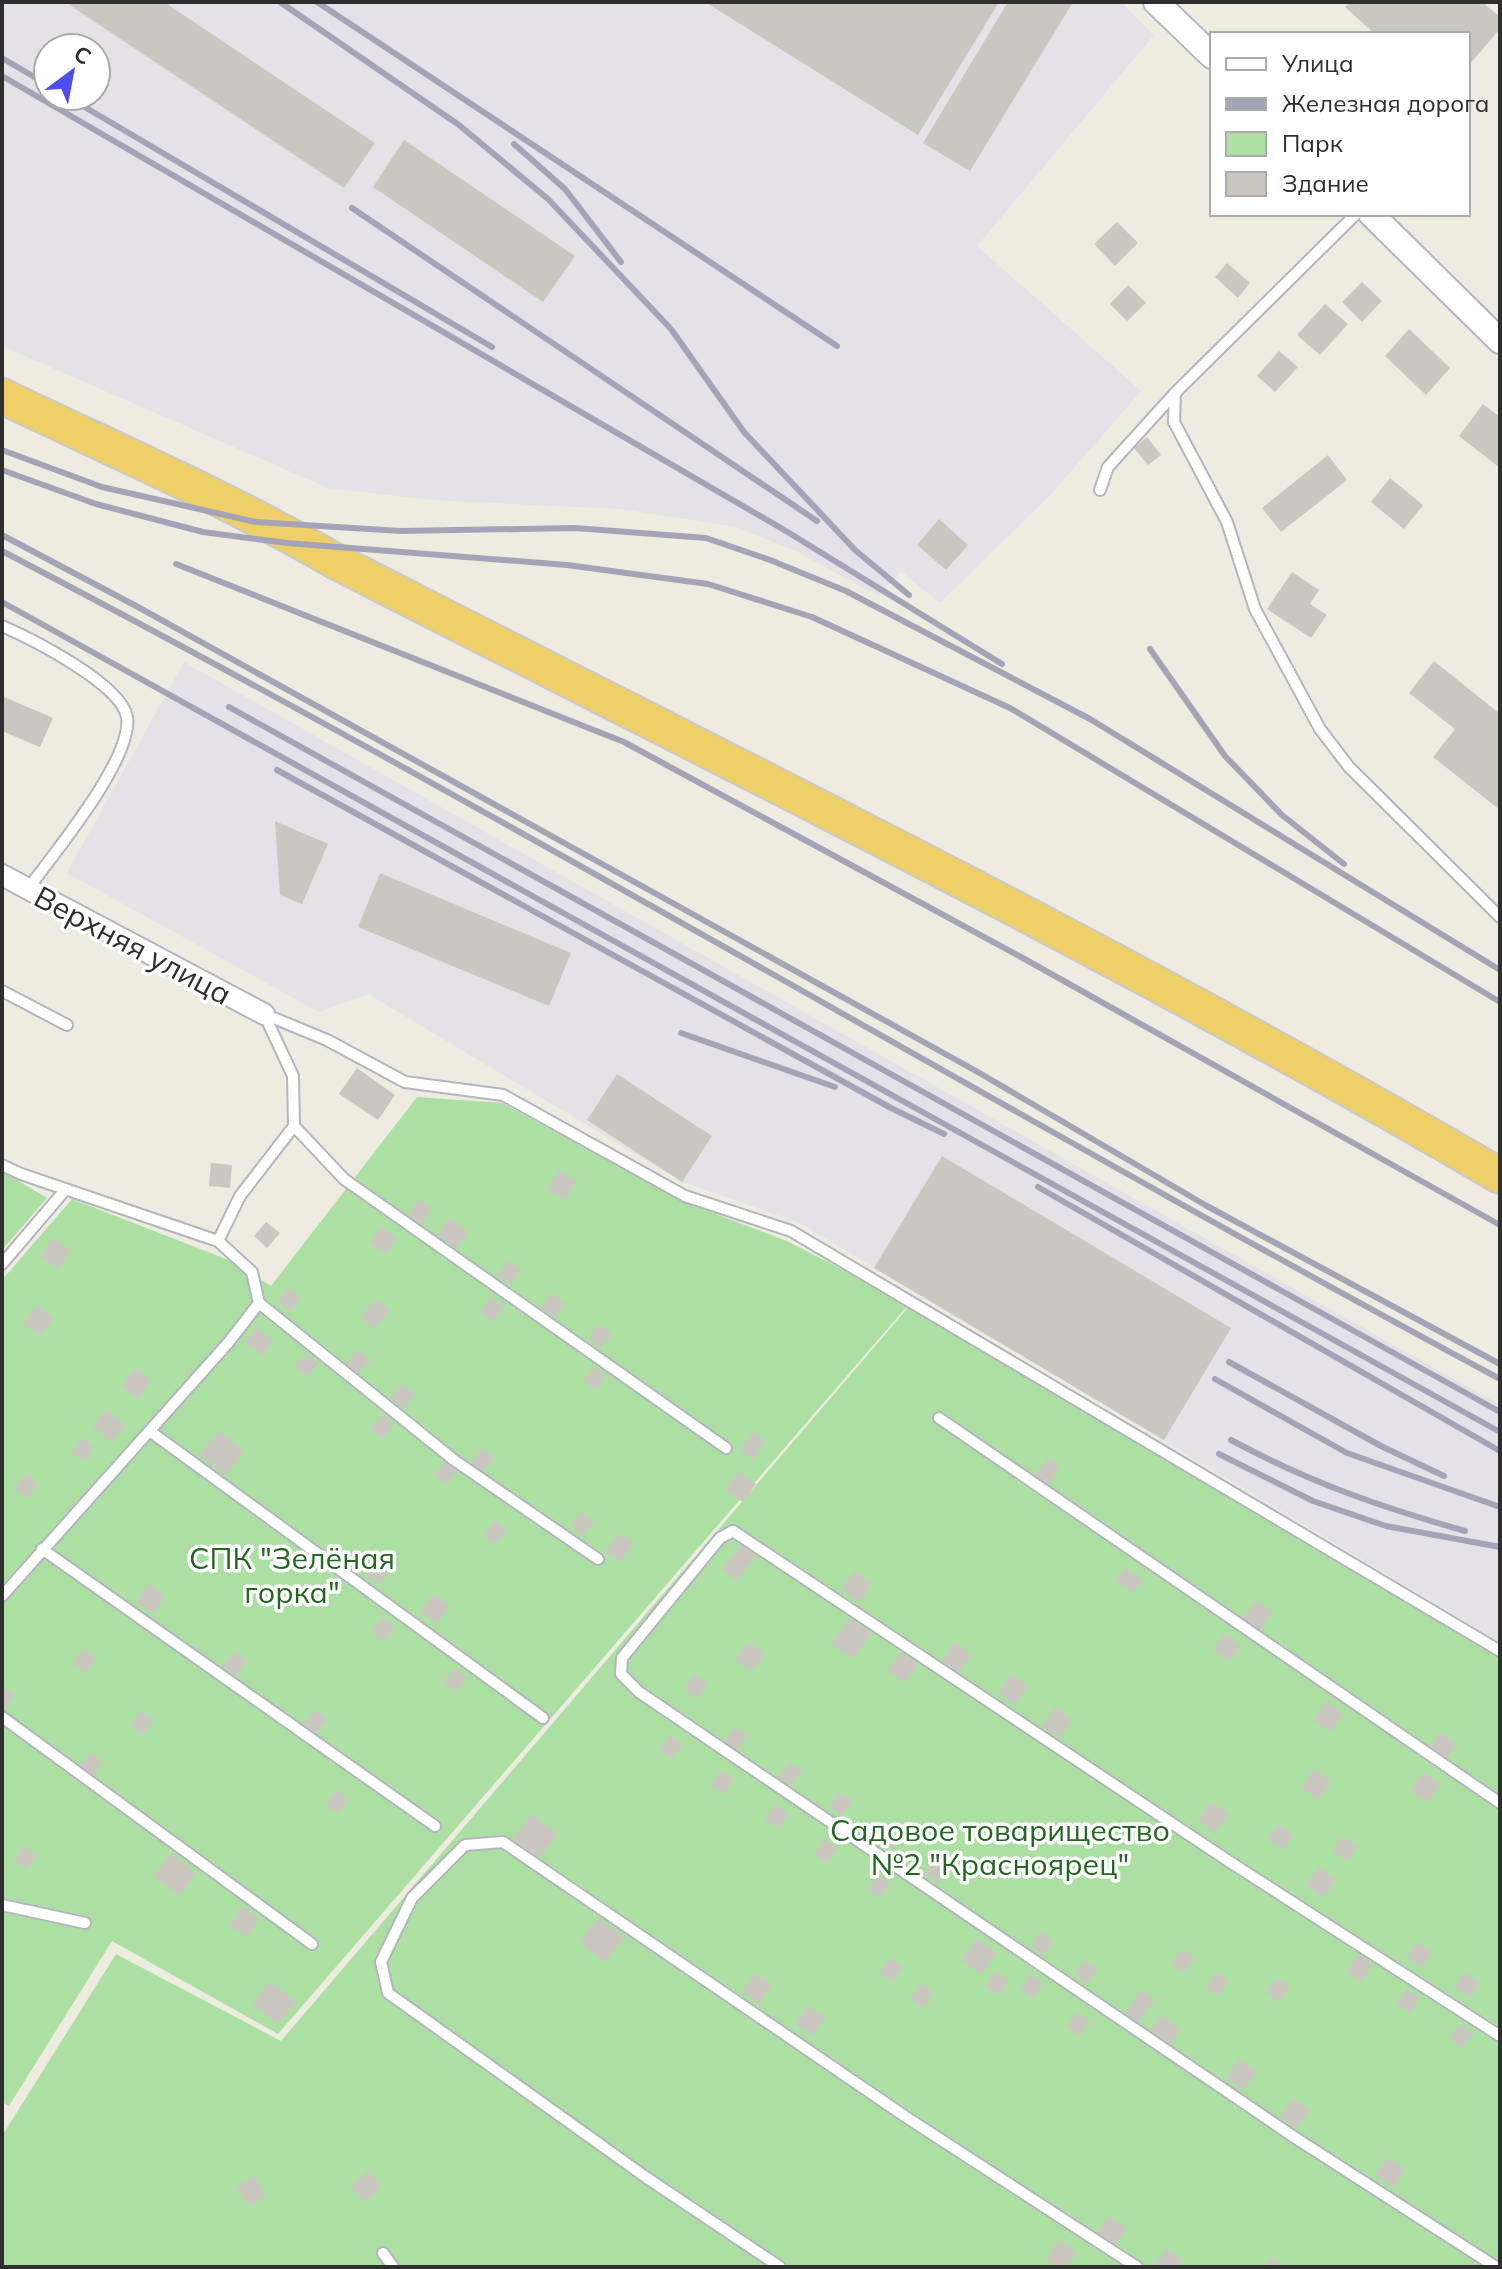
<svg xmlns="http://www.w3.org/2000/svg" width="1502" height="2269" viewBox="0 0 1502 2269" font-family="Mulish,sans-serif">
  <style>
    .industrial { fill: #e4e1e7; fill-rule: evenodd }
    .green { fill: #ace0a2 }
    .building { fill: #cac7c0 }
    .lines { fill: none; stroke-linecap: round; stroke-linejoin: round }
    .service-casing { stroke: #b4b5c0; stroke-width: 14 }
    .minor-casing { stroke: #b4b5c0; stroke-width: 24 }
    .tertiary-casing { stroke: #b4b5c0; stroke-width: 28 }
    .trunk-casing { stroke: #c9c9c9; stroke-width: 38 }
    .service { stroke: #fff; stroke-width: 10 }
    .minor { stroke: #fff; stroke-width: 20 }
    .tertiary { stroke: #fff; stroke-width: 24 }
    .trunk { stroke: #efcf68; stroke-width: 34 }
    .rail { stroke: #a4a4b6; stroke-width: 6 }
    .labels { text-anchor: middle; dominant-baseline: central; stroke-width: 7; stroke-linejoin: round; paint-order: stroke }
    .street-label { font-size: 30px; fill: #2e2e2e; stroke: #fff }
    .park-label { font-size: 30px; fill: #226820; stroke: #fff }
  </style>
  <rect width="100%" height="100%" fill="#eeebe1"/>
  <!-- industrial -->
  <path class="industrial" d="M2,2H1121L1154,35L977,246L1141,391L1052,493L940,603L901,571L878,596L796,551L737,527L620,509L432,500L328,488L2,346ZM48,48H96V96H48Z
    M184,662L1500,1405V1642L800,1223L682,1182L368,994L319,1012L67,873Z"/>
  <!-- green -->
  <path class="green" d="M417,1097L502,1103L684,1202L787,1241L909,1304L278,2034L112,1941L9,2106L2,2102V1280L72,1199L226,1259L271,1286Z
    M2,1171L47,1198L2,1250Z
    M911,1304L1500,1655V2267H2V2136L116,1954L281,2041Z"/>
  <!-- building -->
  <path class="building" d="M65,2H164L375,143L344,188Z
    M705,2H999L918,135Z
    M1008,2H1073L970,171L923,143Z
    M1350,2H1482L1500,17V29L1468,66V34H1375L1345,7Z
    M404,140L575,256L543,302L373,187Z
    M1117,222L1138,243L1115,266L1094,244Z
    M1227,263L1250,283L1238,298L1215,277Z
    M1362,282L1382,301L1362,322L1342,302Z
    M1128,285L1146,303L1127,321L1110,304Z
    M1325,304L1348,324L1320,355L1297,335Z
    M1409,329L1450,368L1426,395L1385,356Z
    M1279,351L1298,367L1275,392L1257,376Z
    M1483,404L1500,417V468L1459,436Z
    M1147,437L1161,455L1148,465L1134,448Z
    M1328,455L1347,480L1281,532L1262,508Z
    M1390,478L1423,505L1404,529L1371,502Z
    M939,519L968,545L946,570L917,545Z
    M1292,572L1319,590L1310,604L1327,615L1311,638L1267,609Z
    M1434,661L1500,714V810L1433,757L1455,729L1409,693Z
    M2,696L53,718L40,747L2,731Z
    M275,821L328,844L302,904L280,895Z
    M380,873L571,953L549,1006L358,927Z
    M357,1068L395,1095L378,1120L339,1094Z
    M617,1074L712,1136L682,1182L587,1120Z
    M942,1156L1231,1328L1164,1440L874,1268Z
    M211,1163L232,1165L230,1188L209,1186Z
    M559,1170L577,1181L565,1200L547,1189Z
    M419,1199L432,1209L421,1224L408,1214Z
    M449,1218L469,1232L457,1249L437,1235Z
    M266,1222L280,1233L267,1248L254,1236Z
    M381,1226L397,1238L386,1255L369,1243Z
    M53,1238L71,1250L58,1269L40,1257Z
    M508,1260L521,1269L511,1284L497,1275Z
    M288,1287L301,1297L290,1312L277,1302Z
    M552,1293L565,1303L554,1318L541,1308Z
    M490,1297L504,1306L493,1322L480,1312Z
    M375,1299L390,1310L375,1329L360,1318Z
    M36,1305L54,1318L41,1336L23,1324Z
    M599,1324L612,1333L601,1348L588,1339Z
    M256,1327L274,1341L263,1356L245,1343Z
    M358,1350L370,1360L358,1374L346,1364Z
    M306,1353L318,1363L307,1377L294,1367Z
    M593,1367L606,1376L596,1391L583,1381Z
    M134,1368L152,1380L138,1399L121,1387Z
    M402,1384L415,1394L403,1409L390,1399Z
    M106,1410L126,1425L112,1442L92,1427Z
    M382,1414L394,1424L382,1439L370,1428Z
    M219,1431L245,1451L225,1476L199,1455Z
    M753,1432L766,1441L753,1460L740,1450Z
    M82,1438L95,1448L84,1462L71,1453Z
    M482,1448L495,1458L483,1472L471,1462Z
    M1047,1458L1060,1467L1047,1486L1034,1477Z
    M445,1461L457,1471L446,1485L433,1475Z
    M739,1471L756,1484L743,1502L725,1490Z
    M25,1474L38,1484L27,1499L14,1489Z
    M581,1511L594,1521L583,1536L570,1526Z
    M495,1520L507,1531L495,1545L483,1535Z
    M619,1533L634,1543L620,1562L605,1552Z
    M742,1544L756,1556L736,1581L722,1569Z
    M376,1556L392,1567L380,1584L363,1573Z
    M1125,1568L1143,1580L1133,1593L1115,1581Z
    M854,1571L872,1583L859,1602L841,1590Z
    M149,1583L166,1596L153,1614L136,1602Z
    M433,1593L450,1606L437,1624L420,1612Z
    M1256,1600L1273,1612L1260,1631L1243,1618Z
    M382,1617L395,1627L384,1642L371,1632Z
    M849,1618L871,1633L853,1659L831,1644Z
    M1224,1633L1241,1646L1229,1662L1213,1649Z
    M748,1642L765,1654L752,1672L735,1660Z
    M955,1642L972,1655L959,1673L942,1661Z
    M83,1649L96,1658L85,1673L72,1663Z
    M234,1652L247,1661L236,1676L223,1666Z
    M901,1652L918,1664L905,1683L887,1671Z
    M454,1668L467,1677L457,1692L443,1683Z
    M695,1674L708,1684L697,1699L684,1689Z
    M1011,1674L1028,1686L1015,1705L998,1692Z
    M2,1686L15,1695L2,1712Z
    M1326,1701L1343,1713L1331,1732L1313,1720Z
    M1055,1707L1072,1720L1059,1738L1042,1726Z
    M315,1709L328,1719L317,1734L304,1724Z
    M141,1710L154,1720L143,1735L130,1725Z
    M735,1727L748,1736L737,1751L724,1741Z
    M1440,1732L1457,1744L1447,1759L1430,1748Z
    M669,1735L683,1744L672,1759L659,1750Z
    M90,1753L103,1762L92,1777L79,1768Z
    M789,1762L803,1771L792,1786L779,1777Z
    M1314,1769L1331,1781L1318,1800L1301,1787Z
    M721,1770L734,1780L723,1795L710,1785Z
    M1423,1772L1441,1784L1428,1802L1410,1791Z
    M336,1790L349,1799L338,1814L325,1804Z
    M839,1792L853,1801L842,1816L829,1807Z
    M1211,1802L1229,1814L1215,1833L1198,1820Z
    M775,1804L788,1813L778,1828L764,1819Z
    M532,1814L558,1834L538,1859L513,1838Z
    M1278,1824L1293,1835L1283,1850L1267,1839Z
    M891,1825L904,1835L894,1850L880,1840Z
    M1342,1836L1357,1847L1347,1862L1332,1851Z
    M825,1839L838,1848L827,1863L814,1854Z
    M24,1846L37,1855L26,1870L14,1860Z
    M171,1853L196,1874L179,1896L153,1876Z
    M935,1858L949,1867L938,1882L925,1873Z
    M1319,1867L1336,1879L1323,1898L1306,1885Z
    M878,1874L891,1883L880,1898L867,1889Z
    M242,1906L259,1919L246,1937L229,1925Z
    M598,1918L624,1938L604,1963L579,1942Z
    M1041,1931L1054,1941L1043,1956L1030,1946Z
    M977,1938L997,1953L981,1975L961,1960Z
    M1417,1942L1432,1952L1422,1967L1407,1957Z
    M1182,1949L1195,1958L1184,1973L1171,1963Z
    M1358,1954L1373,1965L1361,1982L1346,1972Z
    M890,1957L903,1967L892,1982L879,1973Z
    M1085,1960L1098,1969L1088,1984L1074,1974Z
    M996,1971L1009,1980L999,1995L985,1986Z
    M1216,1972L1229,1981L1218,1996L1205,1987Z
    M1465,1972L1480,1983L1470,1998L1454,1987Z
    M755,1973L772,1985L759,2004L742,1991Z
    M1030,1974L1043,1983L1033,1998L1020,1989Z
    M1277,1977L1290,1987L1279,2002L1266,1992Z
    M270,1981L296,2002L278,2024L252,2004Z
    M921,1983L934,1993L923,2008L910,1998Z
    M1407,1989L1420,1998L1410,2013L1396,2004Z
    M1141,1990L1155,2000L1138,2022L1125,2013Z
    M808,2005L825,2018L812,2036L795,2024Z
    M1076,2012L1090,2021L1079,2036L1066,2027Z
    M1160,2015L1181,2029L1170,2044L1150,2030Z
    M1459,2024L1473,2033L1462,2048L1449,2039Z
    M1239,2059L1257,2071L1244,2090L1226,2077Z
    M1293,2098L1310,2110L1297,2129L1280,2117Z
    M1388,2157L1406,2169L1393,2188L1375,2175Z
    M367,2171L382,2186L365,2202L351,2187Z
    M254,2176L266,2195L249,2207L236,2188Z
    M1109,2216L1127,2228L1114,2247L1096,2234Z
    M1059,2240L1077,2252L1066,2267H1058L1046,2259Z
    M1166,2248L1183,2260L1178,2267H1152Z
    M1271,2257L1286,2267H1264Z"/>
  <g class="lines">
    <defs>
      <path id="service" d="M1175,393L1174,422L1227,522L1255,609L1320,729L1349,767L1500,917
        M1100,490L1108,467L1175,393L1356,214
        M2,626C32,639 121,684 127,717C133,759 54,853 28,889
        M2,991L67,1025
        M264,1014L327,1040L405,1082L503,1095L685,1196L791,1231L1500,1651
        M294,1126L344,1179L726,1448
        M2,1165L21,1174L218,1241L240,1196L294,1126L293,1076L264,1014
        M2,1264L66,1189
        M259,1303L454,1460L598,1559
        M939,1418L1500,1803
        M151,1432L543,1718
        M42,1549L435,1826
        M2,1596L228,1343L259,1303L252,1272L218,1241
        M2,1717L312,1944
        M2,1905L85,1923
        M383,2253L393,2267
        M780,2267L647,2178L388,1993L381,1962L412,1898L465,1845L503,1842L906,2117L1137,2267
        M1496,2267L1294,2137L639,1692L621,1674L622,1658L720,1538L733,1531L1230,1862L1500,2036"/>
      <path id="minor" d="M2,875L264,1014"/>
      <path id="tertiary" d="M1156,2L1212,56
        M1371,214L1500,341"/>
      <path id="trunk" d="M2,396C114,450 228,499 335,561C726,761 1121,954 1500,1176"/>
    </defs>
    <!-- service casing -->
    <use href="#service" class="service-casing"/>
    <!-- minor casing -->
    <use href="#minor" class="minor-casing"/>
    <!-- tertiary casing -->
    <use href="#tertiary" class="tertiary-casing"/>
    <!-- trunk casing -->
    <use href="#trunk" class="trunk-casing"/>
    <!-- service -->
    <use href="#service" class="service"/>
    <!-- minor -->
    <use href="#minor" class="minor"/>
    <!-- tertiary -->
    <use href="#tertiary" class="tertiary"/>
    <!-- trunk -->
    <use href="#trunk" class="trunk"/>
    <!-- rail -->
    <path class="rail" d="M280,2L459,125L548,199L671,329L744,432L855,550L909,595
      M317,2L837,346
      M2,58L48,85
      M2,76L786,531L1002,664
      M66,96L492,347
      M514,144L565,189L621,262
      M352,208L817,521
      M2,450L102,487L256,522L401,531L575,528L706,538L770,560L846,591L1090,719L1500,970
      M2,470L96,504L203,532L287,543L567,565L708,584L812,617L1010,708L1500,1002
      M2,535L138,607L976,1071L1207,1206L1500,1364
      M2,551C508,815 998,1109 1500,1379
      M176,564L624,742L1021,957L1500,1225
      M2,602L1500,1432
      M1150,649L1225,756L1282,815L1344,864
      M229,707L1500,1412
      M277,770L891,1108L944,1134
      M681,1033L835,1087
      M1038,1187L1500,1451
      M1229,1362L1381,1446L1444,1476
      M1215,1379L1347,1453L1500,1507
      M1231,1440C1311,1483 1378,1506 1465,1531
      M1219,1454L1313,1501L1386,1526L1500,1547"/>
  </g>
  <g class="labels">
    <!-- street labels -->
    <g class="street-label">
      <text transform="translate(133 945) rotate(28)">Верхняя улица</text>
    </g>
    <!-- park labels -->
    <g class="park-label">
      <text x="292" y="1558">СПК "Зелёная<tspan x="292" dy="34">горка"</tspan></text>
      <text x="1000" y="1830">Садовое товарищество<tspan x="1000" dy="34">№2 "Красноярец"</tspan></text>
    </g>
  </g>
  <!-- border -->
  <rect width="1502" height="2269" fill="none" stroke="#2e2e2e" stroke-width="8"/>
  <!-- legend -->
  <rect x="1210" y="32" width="260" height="184" fill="#ffffff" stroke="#ababab" stroke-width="2"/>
  <rect x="1226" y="58" width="40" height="12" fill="#ffffff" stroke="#ababab" stroke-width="2"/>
  <text x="1282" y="72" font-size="24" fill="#2e2e2e">Улица</text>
  <rect x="1226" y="98" width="40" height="12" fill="#a4a4b6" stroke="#ababab" stroke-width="2"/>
  <text x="1282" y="112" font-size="24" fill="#2e2e2e">Железная дорога</text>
  <rect x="1226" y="132" width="40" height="24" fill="#ace0a2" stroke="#ababab" stroke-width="2"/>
  <text x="1282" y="152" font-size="24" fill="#2e2e2e">Парк</text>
  <rect x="1226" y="172" width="40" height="24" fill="#cac7c0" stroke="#ababab" stroke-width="2"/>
  <text x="1282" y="192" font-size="24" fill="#2e2e2e">Здание</text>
  <!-- north arrow -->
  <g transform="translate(72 72) rotate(32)"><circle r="38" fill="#ffffff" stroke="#ababab" stroke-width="2"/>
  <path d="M0-6L14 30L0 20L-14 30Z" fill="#4c4ef0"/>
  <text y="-12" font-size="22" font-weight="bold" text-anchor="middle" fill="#2e2e2e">С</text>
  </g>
</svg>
